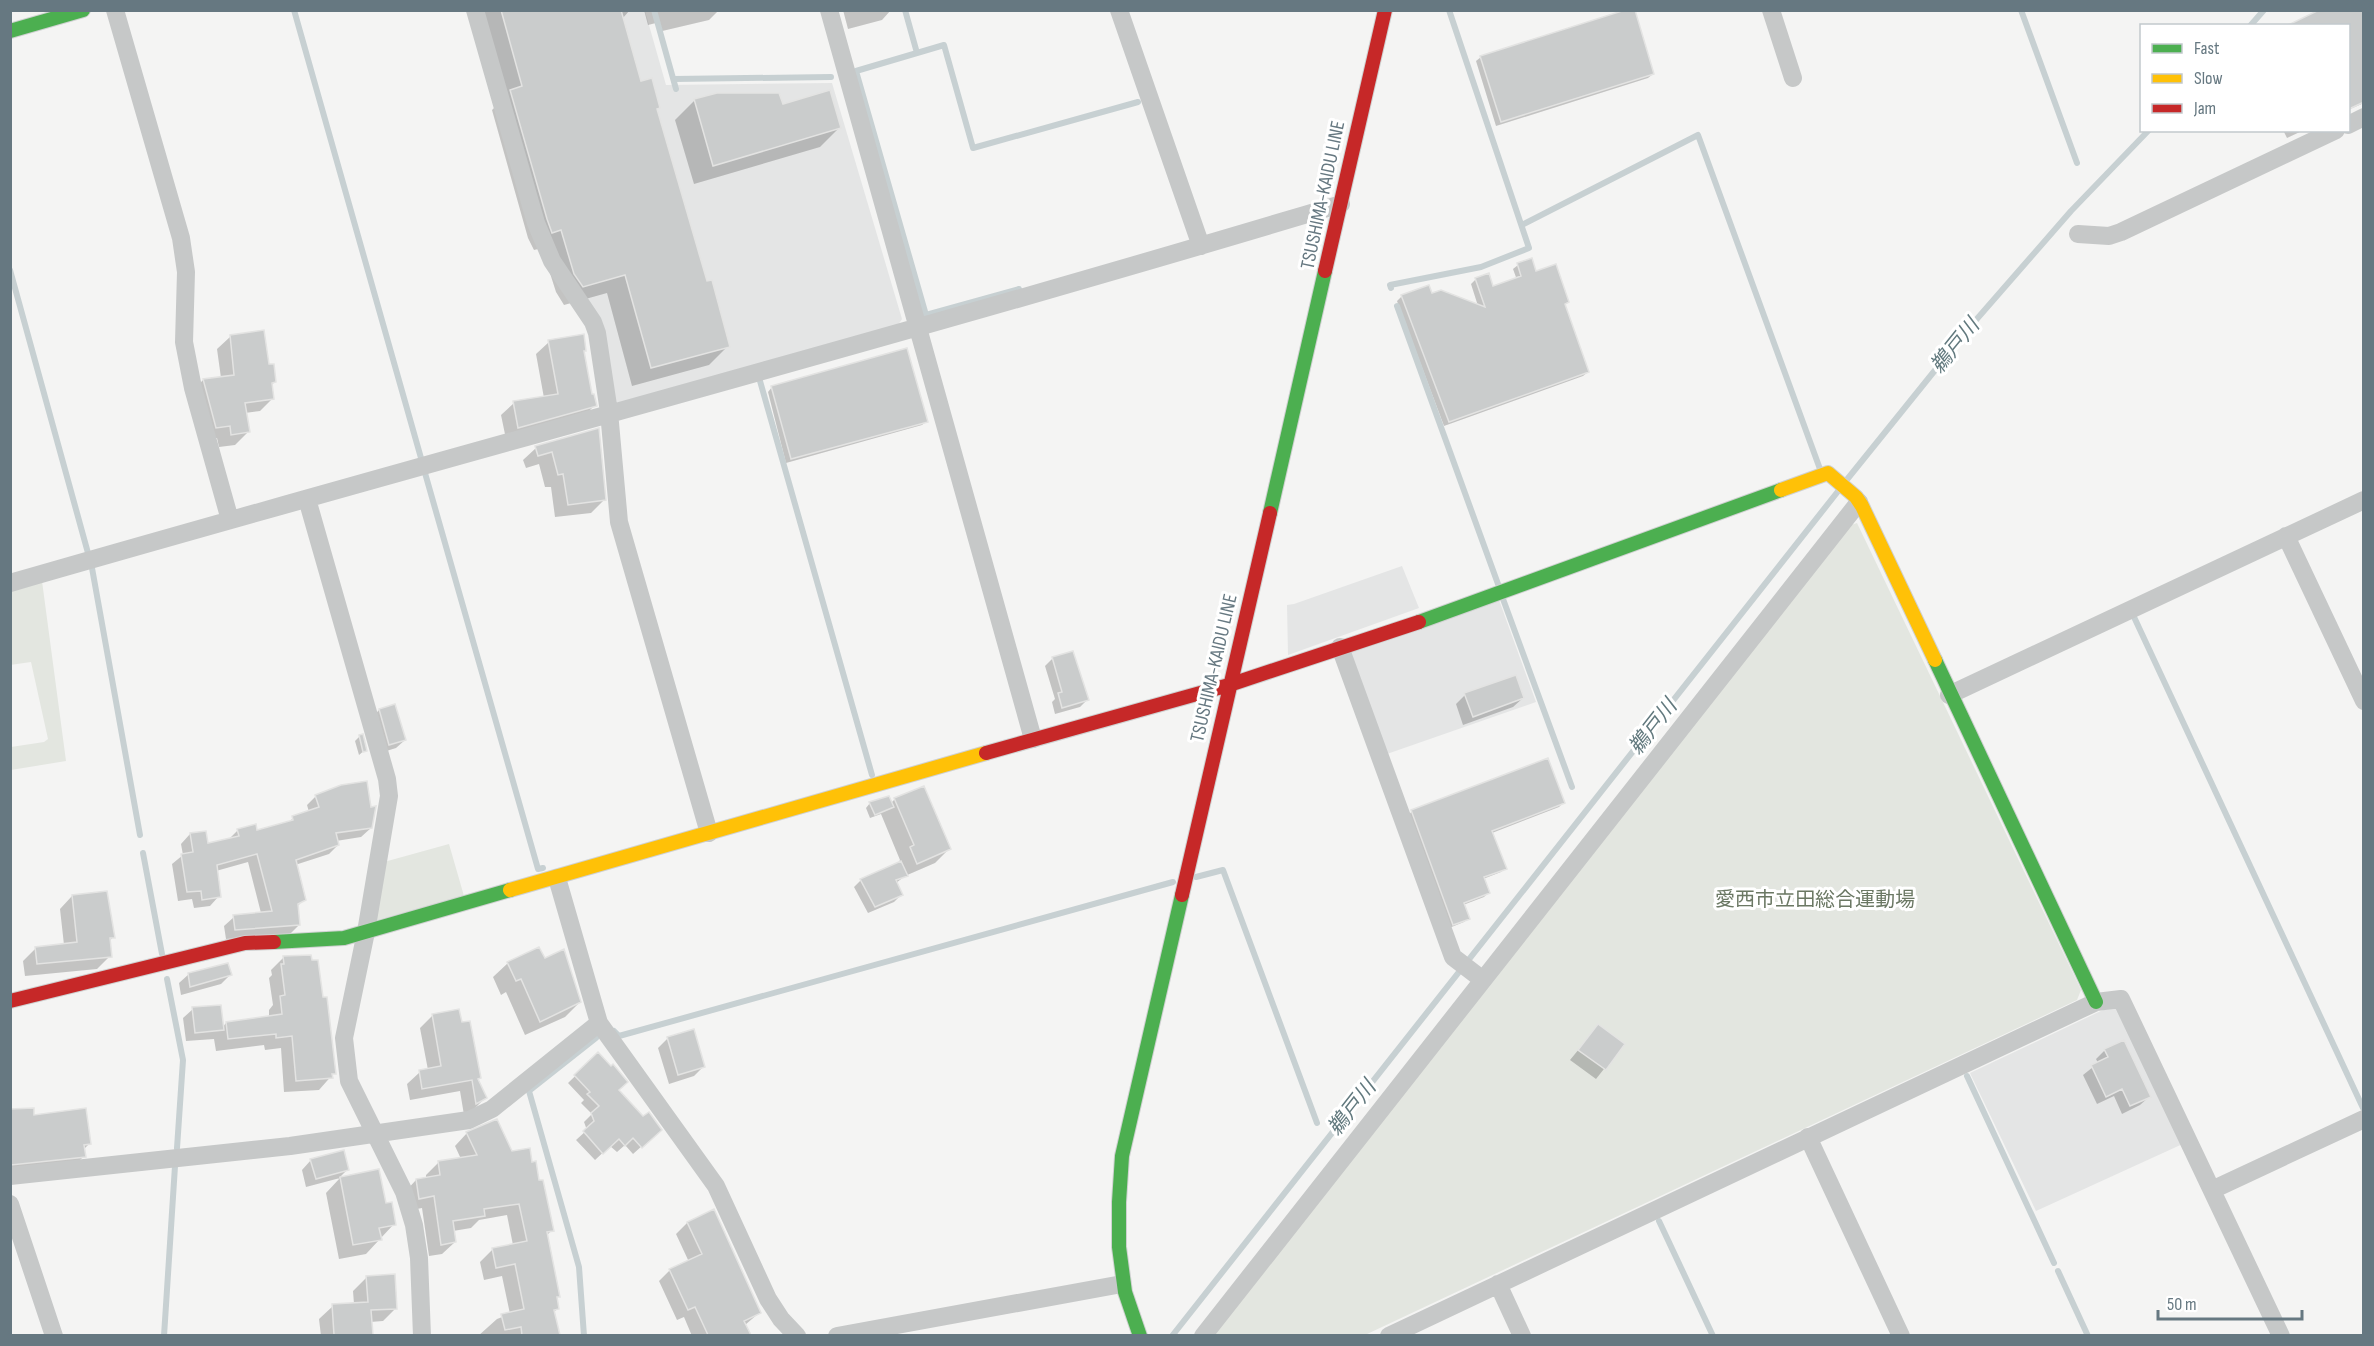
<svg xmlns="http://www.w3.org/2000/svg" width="2374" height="1346" viewBox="0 0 2374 1346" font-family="'Sofia Sans Condensed','Noto Sans JP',sans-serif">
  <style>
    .built { fill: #e4e5e5 }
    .green { fill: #e3e6e0 }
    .shadow { fill: #0003 }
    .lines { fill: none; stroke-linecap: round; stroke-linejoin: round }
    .stream { stroke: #c7d0d2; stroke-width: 6 }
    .building { fill: #cacccc; stroke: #e3e3e2; stroke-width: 1.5 }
    .fast-casing { stroke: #cfd1d1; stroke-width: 16 }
    .slow-casing { stroke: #cfd1d1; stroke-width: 16 }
    .jam-casing { stroke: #cfd1d1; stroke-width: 16 }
    .street { stroke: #c6c8c8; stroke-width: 18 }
    .fast { stroke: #4caf50; stroke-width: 14 }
    .slow { stroke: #ffc107; stroke-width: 14 }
    .jam { stroke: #c62828; stroke-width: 14 }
    .labels { text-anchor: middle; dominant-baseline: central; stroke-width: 6; stroke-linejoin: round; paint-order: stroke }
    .street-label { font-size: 20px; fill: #667881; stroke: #fff }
    .park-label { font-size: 20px; fill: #6b7864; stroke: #fff }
    .water-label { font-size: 21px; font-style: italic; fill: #62797e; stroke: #fff }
  </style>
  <rect width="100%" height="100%" fill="#f4f4f3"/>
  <!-- built -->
  <path class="built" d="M480,11H645L666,85L832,83L902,319L896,328L613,404L600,324L556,259Z
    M1402,566L1419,608L1288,655L1287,605L1294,604Z
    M1499,600L1536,702L1384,755L1347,653Z
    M2117,1008L2187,1142L2036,1211L1970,1073L2103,1010Z"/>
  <!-- green -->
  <path class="green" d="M1857,523L2081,990L2077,1000L1365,1335L1212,1336L1848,526Z
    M42,581L66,761L11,770V747L44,742L48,739L31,662L10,665L11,589Z
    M449,844L464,896L373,921L384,862Z"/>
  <!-- shadow -->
  <path class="shadow" d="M477,10H630L622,19L639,83L656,110L706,283L728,346L709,365L632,386L607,293L564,305L556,292L542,248L534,250L528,238L492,110L503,99Z
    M644,10H719L709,20L658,32L656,23L648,25Z
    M843,10H891L882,20L848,29Z
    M2364,21V103L2348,110V26Z
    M1481,57L1653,74L1648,78L1496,126L1476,61Z
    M717,94L781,106L839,128L820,147L694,184L675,120L694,101Z
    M2283,130H2304L2287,138Z
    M1518,265L1535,273L1568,301L1564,305L1588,372L1583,376L1444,426L1397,301L1402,296L1478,306L1471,284L1476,279L1492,288L1517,280L1513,269Z
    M230,337L267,366L275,382L270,386L272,399L260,411L245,413L248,432L235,445L219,447L217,438L203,440L191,393L203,380L221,378L217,349Z
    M549,342L585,351L583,353L590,396L595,405L582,418L506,439L501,415L514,403L544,398L536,354Z
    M772,387L927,421L922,425L786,463L768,392Z
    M598,430L604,500L591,513L555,517L551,487H545L539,464L526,468L523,460L536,448Z
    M1053,658L1087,700L1080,707L1055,714L1052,702L1055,699L1045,666Z
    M1465,695L1523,698L1513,707L1463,725L1456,704Z
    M379,710L405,740L396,748L380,753L371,719Z
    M359,737L365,750L359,755L355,741Z
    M316,796L371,828L361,837L336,841L338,845L329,854L295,865L304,899L297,907L299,925L290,934L226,939L224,926L234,917L261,913L248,862L216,871L219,896L210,906L194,908L192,899L178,901L172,864L183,855L181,844L190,834L207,845L228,840L238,830L256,832L287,824L293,818L309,812L307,805Z
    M895,799L949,849L935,863L905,876L896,883L901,895L894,902L868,913L854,887L861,880L897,865L900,860L881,814L870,818L866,808L870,803H891Z
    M1564,802L1559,807L1492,833L1505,868L1501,872L1483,879L1488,893L1484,897L1463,905L1468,918L1464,922L1449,928L1408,816L1412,811Z
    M72,896L113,937L109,942L110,956L97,969L25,976L23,961L36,948L64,945L60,909Z
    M283,958L334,1073L319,1090L284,1092L281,1048L265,1050L264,1045L216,1051L214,1039L186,1041L183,1018L193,1009L222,1028L226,1023L269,1017V1010L273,1005L269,978L272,975L271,970Z
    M544,960L580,1002L565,1017L525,1035L506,992L501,995L493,977L508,963Z
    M189,974L230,975L221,984L181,995L179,983Z
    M458,1011L477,1080L485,1098L473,1110L464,1115L460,1091L410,1100L407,1084L420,1072L428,1070L420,1028L432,1016Z
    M1598,1026L1623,1045L1596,1079L1570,1060Z
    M668,1038L703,1067L694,1076L669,1084L658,1048Z
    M2123,1042L2149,1097L2140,1105L2122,1114L2114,1096L2097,1104L2083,1075L2098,1063L2096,1059L2105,1050Z
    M598,1054L617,1090L643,1118L652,1137L633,1154L625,1145L617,1152L610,1146L595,1160L576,1140L587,1130L584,1122L592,1114L581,1103L584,1100L568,1083Z
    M10,1111L33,1117L89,1144L83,1150L84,1156L71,1169L10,1176Z
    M467,1133L531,1164L552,1230L546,1236L559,1296L556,1299L558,1308L553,1313L558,1336H478L497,1319L510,1314L502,1276L484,1280L480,1262L493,1249L513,1245L507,1215L479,1220L471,1228L453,1231L455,1242L442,1254L429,1256L422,1208L406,1211L404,1193L416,1180L426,1179V1175L438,1163L461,1159L455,1146Z
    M311,1160L347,1170L338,1179L340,1178L306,1187L302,1170Z
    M340,1178L385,1205L394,1224L366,1254L339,1259L326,1193Z
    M713,1211L759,1313L745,1325L750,1336H692L684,1317L677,1320L659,1281L670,1270L689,1262L676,1234L687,1223Z
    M366,1278L396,1308L383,1321L370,1322L371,1336H321L319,1319L333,1306L354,1304L353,1291Z"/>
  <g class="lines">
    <!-- stream -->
    <path class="stream" d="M294,10L421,458
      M654,10L676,89
      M905,10L917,53L944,45L973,148L1138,102
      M2021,10L2077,163
      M2250,26L2264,10
      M917,53L856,71L926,315L1019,289
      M674,79L831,77
      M1522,225L1698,135L1820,469
      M10,270L88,553
      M1391,288L1390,285L1481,267L1529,248L1449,10
      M1397,306L1498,584
      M760,381L872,775
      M425,473L538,869L543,868
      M1845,482L1969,328L2071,211L2149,130
      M92,568L140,835
      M1503,599L1572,787
      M2134,617L2363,1108
      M143,853L162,954
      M1196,877L1223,870L1317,1123
      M167,979L183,1060L177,1148
      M614,1031L619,1036L1173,882
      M1967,1076L2054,1263
      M1659,1221L1713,1336
      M2058,1271L2088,1336
      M164,1336L175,1166
      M584,1336L579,1267L529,1091L596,1038
      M1172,1336L1839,490"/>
  </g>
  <!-- building -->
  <path class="building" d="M501,10H621L641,81L652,78L660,108L657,109L707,281L712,280L730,347L651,368L625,275L583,287L574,274L561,230L552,233L547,219L510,90L522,86Z
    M1625,10H1635L1654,74L1501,122L1480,56Z
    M2319,10H2364V102L2349,109V26H2286Z
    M830,90L841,128L713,166L694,99L717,93H779L783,104Z
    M1532,258L1536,271L1556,264L1569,302L1565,304L1589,372L1449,422L1401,295L1429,285L1432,293L1441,290L1485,307L1475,278L1489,273L1493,286L1521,276L1517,263Z
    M264,330L269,364H274L276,382L272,383L274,399L245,403L250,432L231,435L230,426L216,428L203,379L234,375L230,335Z
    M584,334L586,351H584L592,394H594L597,406L518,428L513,401L558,394L548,340Z
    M907,348L928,422L791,459L771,386Z
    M599,428L606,500L568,505L563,474L558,475L552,452L538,456L535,446Z
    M1073,651L1089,700L1062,708L1058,693L1062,692L1052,657Z
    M1516,675L1524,698L1473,717L1464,693Z
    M395,704L406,740L389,745L379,709Z
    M363,734L367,751L363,752L359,735Z
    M1548,758L1565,803L1492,831L1507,869L1484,877L1490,893L1464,903L1470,919L1453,925L1411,810Z
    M367,781L371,807L376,806L372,828L336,833L339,845L296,860L306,900L298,904L300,925L235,930L233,915L272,911L257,854L217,865L221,897L202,900L201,891L187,892L181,854L193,852L190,833L206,831L208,843L239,836L237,829L256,824L257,830L293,820L292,816L319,807L315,795L341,785Z
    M924,786L951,849L917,864L910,847L914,845L894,798Z
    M889,796L894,807L875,815L869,802Z
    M901,861L908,876L896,880L903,895L875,907L860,879Z
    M107,891L115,938H110L112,957L37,964L35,947L77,942L72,895Z
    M539,947L545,958L564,949L581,1002L540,1022L521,979L516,981L507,962Z
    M311,955L312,960H318L323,997H327L336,1074H332L333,1078L296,1081L292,1036L276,1038V1034L228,1039L226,1022L282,1014L280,996L285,995L281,964H284L283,956Z
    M228,963L232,975L190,987L188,973Z
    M221,1005L224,1030L195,1033L192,1007Z
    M459,1009L462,1022L470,1021L481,1078L478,1079L487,1098L476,1104L472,1080L422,1089L419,1070L441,1066L432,1014Z
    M1598,1024L1625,1044L1606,1070L1578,1050Z
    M694,1029L705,1067L678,1075L667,1037Z
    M2124,1040L2151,1097L2130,1106L2122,1089L2106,1097L2091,1065L2108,1057L2104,1049Z
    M598,1052L611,1066L613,1064L628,1082L619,1090L643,1116L649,1112L662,1130L642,1148L633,1138L625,1146L619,1139L603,1154L583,1131L594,1121L591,1113L599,1106L587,1094L590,1092L574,1075Z
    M34,1108V1115L86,1108L91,1144L84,1145L86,1157L11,1165L10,1109Z
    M497,1119L512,1151L530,1148L532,1162L536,1161L539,1180H543L554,1231L547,1232L560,1297H557L559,1309L554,1310L560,1335H522L521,1327L505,1330L501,1314L524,1309L515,1264L496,1268L492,1248L527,1241L519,1204L484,1209L485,1216L453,1221L456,1242L441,1245L434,1196L419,1199L416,1179L440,1175L438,1161L477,1155L466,1132Z
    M344,1150L349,1170L316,1179L310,1159Z
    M379,1169L386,1203L392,1202L396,1225L379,1228L382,1240L353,1245L340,1177Z
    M714,1209L761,1313L744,1321L751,1335H708L695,1307L688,1310L669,1269L702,1254L687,1222Z
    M395,1274L397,1309L371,1310L373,1335H334L332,1304L368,1302L366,1276Z"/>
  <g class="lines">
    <defs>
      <path id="fast" d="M10,31L83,10
        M1270,513L1325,271
        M1419,622L1781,490
        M1935,660L2096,1002
        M274,942L344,938L510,890
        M1140,1336L1125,1292L1119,1247V1202L1122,1156L1182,895"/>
      <path id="slow" d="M1781,490L1828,473L1856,497L1862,506L1935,660
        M510,890L986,753"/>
      <path id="jam" d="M1325,271L1385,10
        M986,753L1229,685L1419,622
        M1182,895L1270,513
        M10,1001L245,943L274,942"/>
    </defs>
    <!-- fast casing -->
    <use href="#fast" class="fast-casing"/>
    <!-- slow casing -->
    <use href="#slow" class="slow-casing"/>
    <!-- jam casing -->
    <use href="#jam" class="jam-casing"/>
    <!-- street -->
    <path class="street" d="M115,10L181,238L186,272L184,342L193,388L230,520
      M475,10L536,223L552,261L593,322L597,333L609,412L619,522L709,833
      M829,10L1033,739
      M1119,10L1201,246
      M1771,10L1793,78
      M2348,125L2364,117
      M2078,234L2109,236L2121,232L2336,130
      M307,499L387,779L389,796L366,932L344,1038L349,1081L404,1192L414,1225L419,1258L422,1336
      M2286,536L2364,701
      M10,583C453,455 899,337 1341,204
      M1340,647L1453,957L1483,980
      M1949,695L2364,500
      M557,878L599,1023L716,1186L768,1299L781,1319L797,1336
      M1808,1137L1901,1336
      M10,1176L290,1146L469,1120L492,1109L599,1023
      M2212,1190L2364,1119
      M10,1204L54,1336
      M1498,1284L1522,1336
      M837,1336L1122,1284
      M1203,1336L1859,502
      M1389,1336L2096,1002L2121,999L2281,1336"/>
    <!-- fast -->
    <use href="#fast" class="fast"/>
    <!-- slow -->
    <use href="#slow" class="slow"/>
    <!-- jam -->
    <use href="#jam" class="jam"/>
  </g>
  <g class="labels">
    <!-- street labels -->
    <g class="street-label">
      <text transform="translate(1323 195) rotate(-78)">TSUSHIMA-KAIDU LINE</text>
      <text transform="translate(1214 668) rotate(-77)">TSUSHIMA-KAIDU LINE</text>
    </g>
    <!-- park labels -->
    <g class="park-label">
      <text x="1815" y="900">愛西市立田総合運動場</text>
    </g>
    <!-- water labels -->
    <g class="water-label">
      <text transform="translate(1955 346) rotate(-51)">鵜戸川</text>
      <text transform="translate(1653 727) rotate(-52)">鵜戸川</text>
      <text transform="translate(1352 1108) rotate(-52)">鵜戸川</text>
    </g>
  </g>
  <!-- border -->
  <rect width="2374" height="1346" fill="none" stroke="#667881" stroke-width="24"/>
  <!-- legend -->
  <rect x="2140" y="24" width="210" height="108" fill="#ffffff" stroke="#c2c9cd" stroke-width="1.5"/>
  <rect x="2152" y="44" width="30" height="9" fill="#4caf50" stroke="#c2c9cd" stroke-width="1.5"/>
  <text x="2194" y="54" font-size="18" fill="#667881">Fast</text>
  <rect x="2152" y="74" width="30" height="9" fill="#ffc107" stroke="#c2c9cd" stroke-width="1.5"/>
  <text x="2194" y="84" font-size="18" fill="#667881">Slow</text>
  <rect x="2152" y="104" width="30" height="9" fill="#c62828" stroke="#c2c9cd" stroke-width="1.5"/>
  <text x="2194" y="114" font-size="18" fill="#667881">Jam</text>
  <!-- scale -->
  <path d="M2158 1310v9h144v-9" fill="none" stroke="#667881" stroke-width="3"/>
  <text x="2167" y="1310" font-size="18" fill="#667881" stroke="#ffffff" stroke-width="4.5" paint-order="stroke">50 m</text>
</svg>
